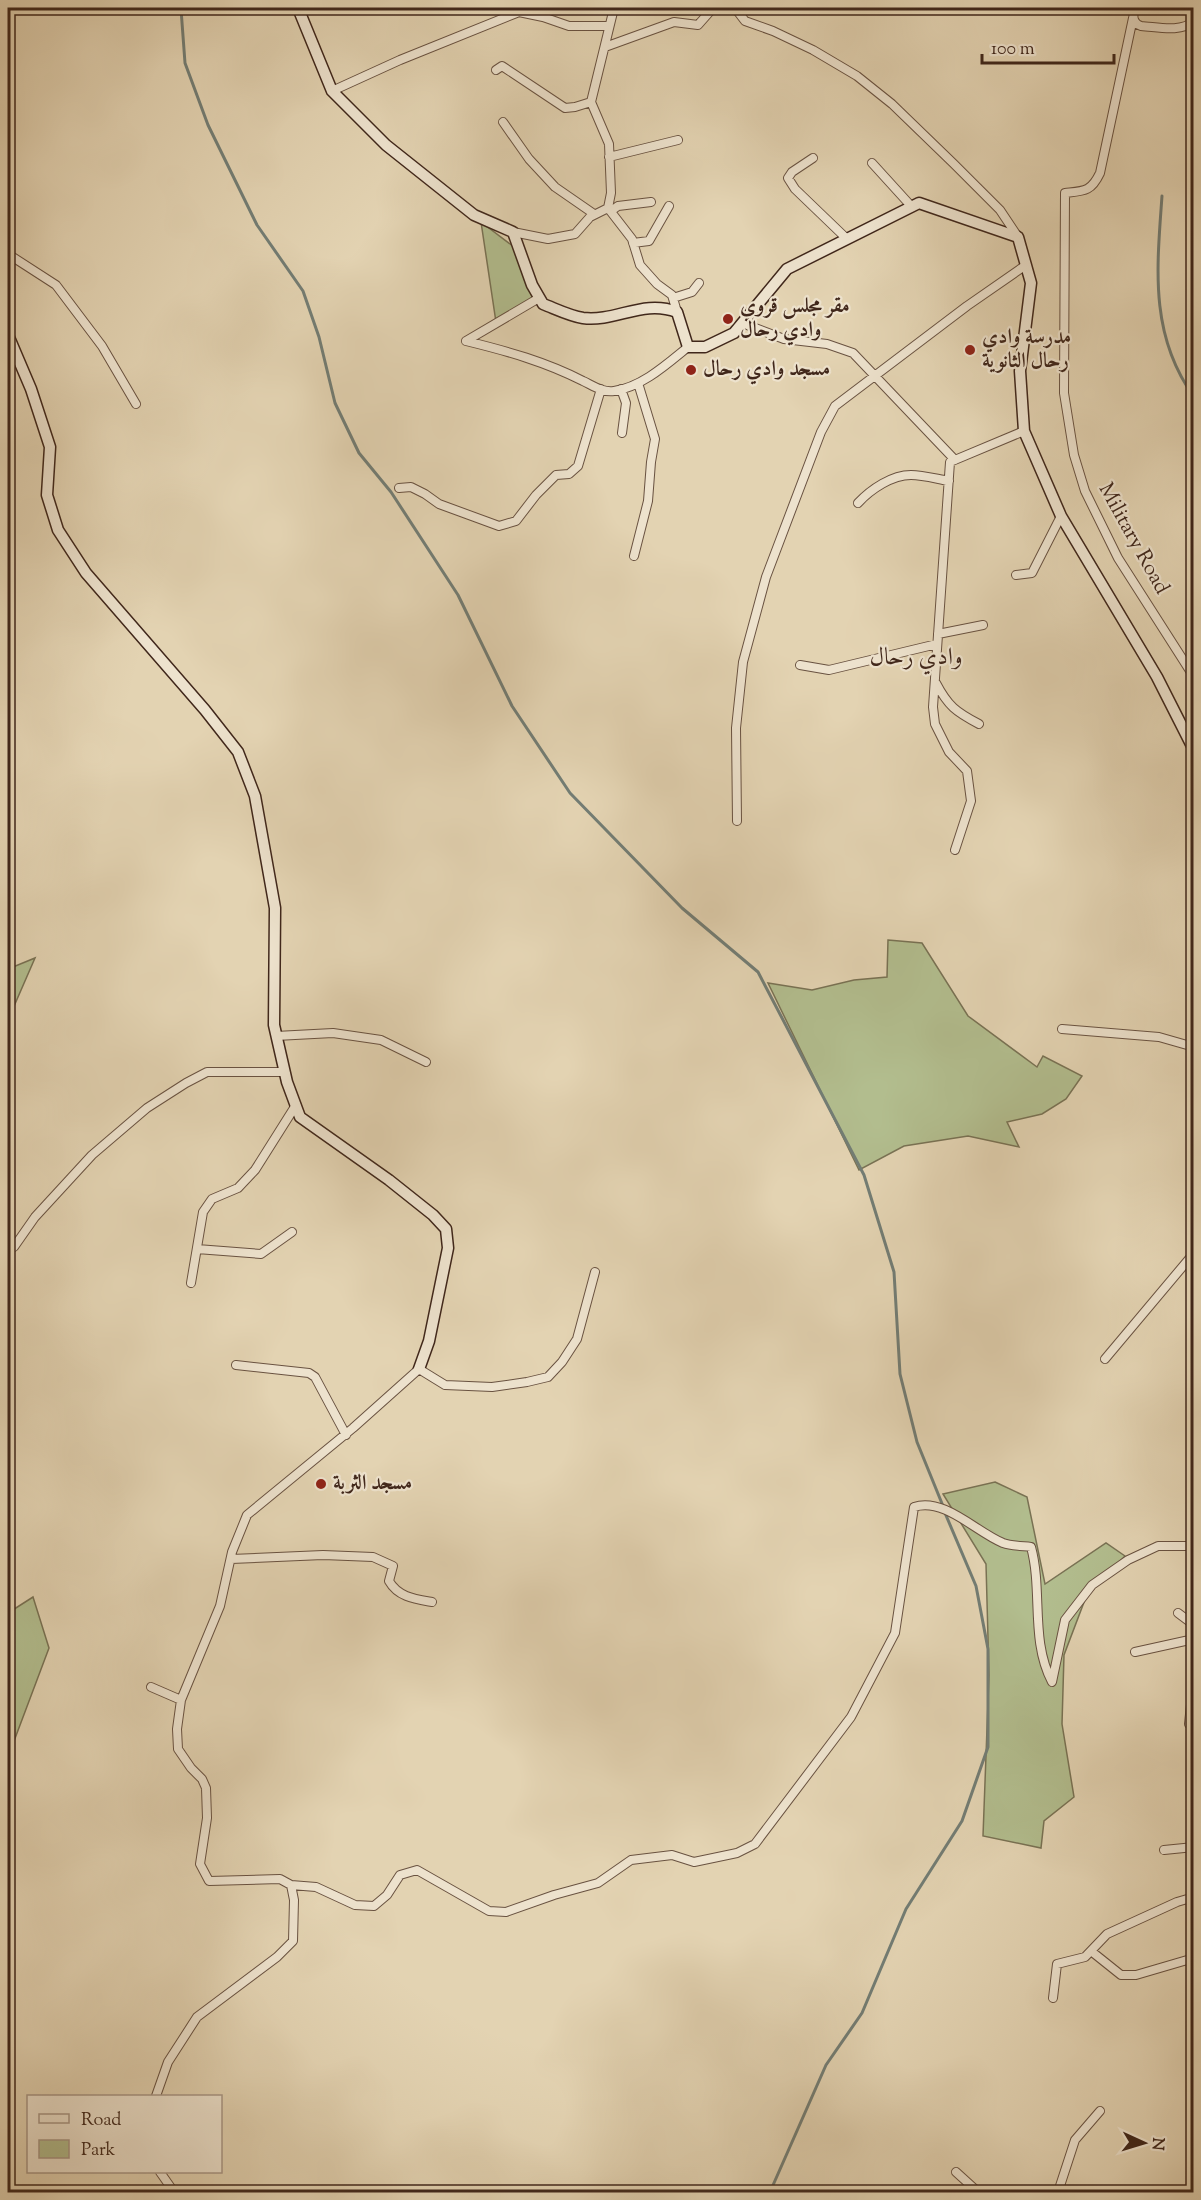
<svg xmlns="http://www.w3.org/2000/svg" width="1201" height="2200" viewBox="0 0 1201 2200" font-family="'Sorts Mill Goudy',Amiri,serif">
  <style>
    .green { fill: #b2bd8e; stroke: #797254; stroke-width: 1.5 }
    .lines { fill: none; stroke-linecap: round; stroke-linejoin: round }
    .stream { stroke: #737d74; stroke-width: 3 }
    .street-casing { stroke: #695241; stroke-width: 10 }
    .secondary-casing { stroke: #40271b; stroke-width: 13 }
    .street { stroke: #ede2cd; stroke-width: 8 }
    .secondary { stroke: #ede2cd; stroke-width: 10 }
    .poi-dot { fill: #8f2418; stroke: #ede2cd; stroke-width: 2 }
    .labels { text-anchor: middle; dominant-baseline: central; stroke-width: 4.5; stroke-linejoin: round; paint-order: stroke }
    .poi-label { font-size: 21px; font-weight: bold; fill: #40271b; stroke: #ede2cd; text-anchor: start }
    .street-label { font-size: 21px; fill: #40271b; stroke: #ede2cd }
    .quarter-label { font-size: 24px; fill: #40271b; stroke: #ede2cd }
  </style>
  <rect width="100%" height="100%" fill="#e3d3b2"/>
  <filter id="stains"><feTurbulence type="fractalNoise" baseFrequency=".00333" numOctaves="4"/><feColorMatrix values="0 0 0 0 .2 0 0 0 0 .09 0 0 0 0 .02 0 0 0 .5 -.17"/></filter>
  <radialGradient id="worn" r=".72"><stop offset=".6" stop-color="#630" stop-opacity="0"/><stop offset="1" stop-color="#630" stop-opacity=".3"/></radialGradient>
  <!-- green -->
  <path class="green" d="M481,222L518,250L536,301L496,322Z
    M888,940L922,943L968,1016L1037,1067L1043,1056L1082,1076L1066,1099L1042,1114L1007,1122L1019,1147L968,1136L904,1146L859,1170L768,983L812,990L854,980L887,977Z
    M35,958L8,1020V969Z
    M995,1482L1027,1497L1045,1584L1106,1543L1125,1556L1086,1597L1064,1655L1062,1724L1074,1797L1044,1821L1041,1848L983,1836L989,1675L986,1564L943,1494Z
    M33,1597L49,1648L8,1757V1613Z"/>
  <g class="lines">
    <!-- stream -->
    <path class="stream" d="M181,9L185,63L208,125L257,225L303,291L319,337L335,403L359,453L391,492L458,595L512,706L570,793L682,908L758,972L864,1175L894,1272L900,1374L917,1442L943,1506
      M1162,196C1157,267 1149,335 1194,397
      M770,2192L826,2065L862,2013L906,1909L962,1821L988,1747V1649L976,1586L945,1513"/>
    <defs>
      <path id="street" d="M735,8L745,21L773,31L813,50L857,76L892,104L954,164L1000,210L1018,237
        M1134,8C1133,16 1132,23 1141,26C1158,27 1180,33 1194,21
        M1133,18L1100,173C1091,192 1084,191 1065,193L1064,393L1074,455L1085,491L1118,558L1194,677
        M605,47L674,22L698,25L713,8
        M496,70L502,66L565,108L575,107L591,102
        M332,91L400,60L519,12L543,17L569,26H609
        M503,122L529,159L555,187L594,214
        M609,157L678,140
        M813,158L792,172L788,178L795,189L847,239
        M872,163L912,207
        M608,208L632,239L640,265L657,284L672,295L677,312
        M611,211L618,206L651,202
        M513,232L548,239L575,234L590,217L608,208L611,193L609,144L591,102L614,8
        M633,243L649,241L669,206
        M8,254L56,285L102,346L136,404
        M673,298L692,292L699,283
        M742,323L784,339L827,344L853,353L955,460
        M466,341C507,351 546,362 583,381C592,385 603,393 614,391C642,387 667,364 688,347
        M466,341L539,298
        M621,389L626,403L622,433
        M399,488L411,487L425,494L439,504L499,526L516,521L536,495L556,475L569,474L578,466L601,389
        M858,503C871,489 892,475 911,475C923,475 937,479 949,481
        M634,556L648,501L651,462L655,439L638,383
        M1016,575L1032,573L1061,516
        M938,634L983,625
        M800,665L829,670L937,644
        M936,683C948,706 956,712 979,724
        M737,821L736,728L743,662L766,577L821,432L835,406L967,306L1026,265
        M955,850L971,801L967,771L949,752L935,724L933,707L950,462L1024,431
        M1062,1029L1159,1037L1194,1047
        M276,1036L333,1033L381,1040L426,1062
        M14,1247L35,1217L92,1155L147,1108L186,1083L207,1072H285
        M197,1249L261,1254L292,1232
        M191,1283L203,1212L212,1199L238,1188L255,1170L296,1105
        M1105,1359L1189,1259L1194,1257
        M236,1365L309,1373L315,1377L346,1435
        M231,1559L323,1555L373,1557L393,1566L389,1581C398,1597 415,1599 432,1602
        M1178,1613L1194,1625
        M1135,1652L1194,1639
        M151,1687L181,1700
        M1189,1724L1194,1675
        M1164,1850L1194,1847
        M291,1885L316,1887L355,1905L374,1906L387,1895L400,1875L417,1870L489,1911L506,1912L554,1895L598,1883L631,1860L672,1855L694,1862L737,1853L755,1844L851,1717L895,1633L914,1507C944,1497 976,1532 1003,1543C1012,1546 1022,1546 1031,1547C1043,1591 1030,1640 1052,1682L1065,1620L1092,1585L1128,1560L1158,1546H1194
        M1091,1951L1121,1975H1136L1194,1958
        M1053,1998L1057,1964L1085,1957L1107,1934L1177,1902L1194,1897
        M156,2096L168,2062L197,2017L277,1957L293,1941L294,1900L291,1885L280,1879L209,1881L200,1864L207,1818L206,1788L202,1779L191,1768L178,1749L177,1729L181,1700L220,1606L232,1552L247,1515L353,1428L419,1369L445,1385L492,1387L527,1382L548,1377L562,1362L577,1339L595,1272
        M160,2172L174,2192
        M956,2172L978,2192
        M1058,2192L1075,2140L1100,2111"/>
      <path id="secondary" d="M298,8L332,91L386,145L474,215L513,232L532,285L543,304C556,309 570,316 583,318C616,322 643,299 677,312L688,347H705L734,333L787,269L919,203L1018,237L1031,283L1020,371L1024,431L1061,516L1157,677L1194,750
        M8,335L31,389L50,447L47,495L58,530L86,573L205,710L238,752L255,796L275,908L274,1025L287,1082L300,1117L389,1180L433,1215L446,1229L448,1248L429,1341L419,1369"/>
    </defs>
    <!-- street casing -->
    <use href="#street" class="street-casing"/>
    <!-- secondary casing -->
    <use href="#secondary" class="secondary-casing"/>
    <!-- street -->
    <use href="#street" class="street"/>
    <!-- secondary -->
    <use href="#secondary" class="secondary"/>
  </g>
  <!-- markers -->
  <g class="poi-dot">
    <circle cx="728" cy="319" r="6"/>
    <circle cx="970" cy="350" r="6"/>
    <circle cx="691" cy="370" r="6"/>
    <circle cx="321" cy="1484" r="6"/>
  </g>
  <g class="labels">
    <!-- poi labels -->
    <g class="poi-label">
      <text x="740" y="307">مقر مجلس قروي<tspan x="740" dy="24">وادي رحال</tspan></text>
      <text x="982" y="338">مدرسة وادي<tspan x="982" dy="24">رحال الثانوية</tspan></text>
      <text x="703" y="370">مسجد وادي رحال</text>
      <text x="333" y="1484">مسجد الثربة</text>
    </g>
    <!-- street labels -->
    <g class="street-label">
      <text transform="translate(1133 539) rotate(61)">Military Road</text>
    </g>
    <!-- quarter labels -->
    <g class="quarter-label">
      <text x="916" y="658">وادي رحال</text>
    </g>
  </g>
  <!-- margin -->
  <rect width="1201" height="2200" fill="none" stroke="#e3d3b2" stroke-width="30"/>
  <rect x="9" y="9" width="1183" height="2182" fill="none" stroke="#40271b" stroke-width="3"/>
  <rect x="15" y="15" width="1171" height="2170" fill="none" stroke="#40271b" stroke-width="1.5"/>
  <!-- legend -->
  <rect x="27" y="2095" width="195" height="78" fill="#ede2cd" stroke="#a89786" stroke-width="1.5"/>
  <rect x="39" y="2114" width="30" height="9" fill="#ede2cd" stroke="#a89786" stroke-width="1.5"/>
  <text x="81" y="2125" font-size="18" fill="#40271b">Road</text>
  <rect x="39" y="2140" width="30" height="18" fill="#b2bd8e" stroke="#a89786" stroke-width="1.5"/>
  <text x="81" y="2155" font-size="18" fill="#40271b">Park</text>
  <!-- north arrow -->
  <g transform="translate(1144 2143) rotate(94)" stroke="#ede2cd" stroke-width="4.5" paint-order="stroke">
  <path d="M0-4.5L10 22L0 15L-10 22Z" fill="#40271b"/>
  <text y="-9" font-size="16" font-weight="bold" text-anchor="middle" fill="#40271b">N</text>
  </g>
  <!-- scale -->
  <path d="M982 54v9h132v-9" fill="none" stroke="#40271b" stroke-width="3"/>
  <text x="991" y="54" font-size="18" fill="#40271b" stroke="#ede2cd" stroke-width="4.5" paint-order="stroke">100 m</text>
  <rect width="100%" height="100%" filter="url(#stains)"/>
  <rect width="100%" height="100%" fill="url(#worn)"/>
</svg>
